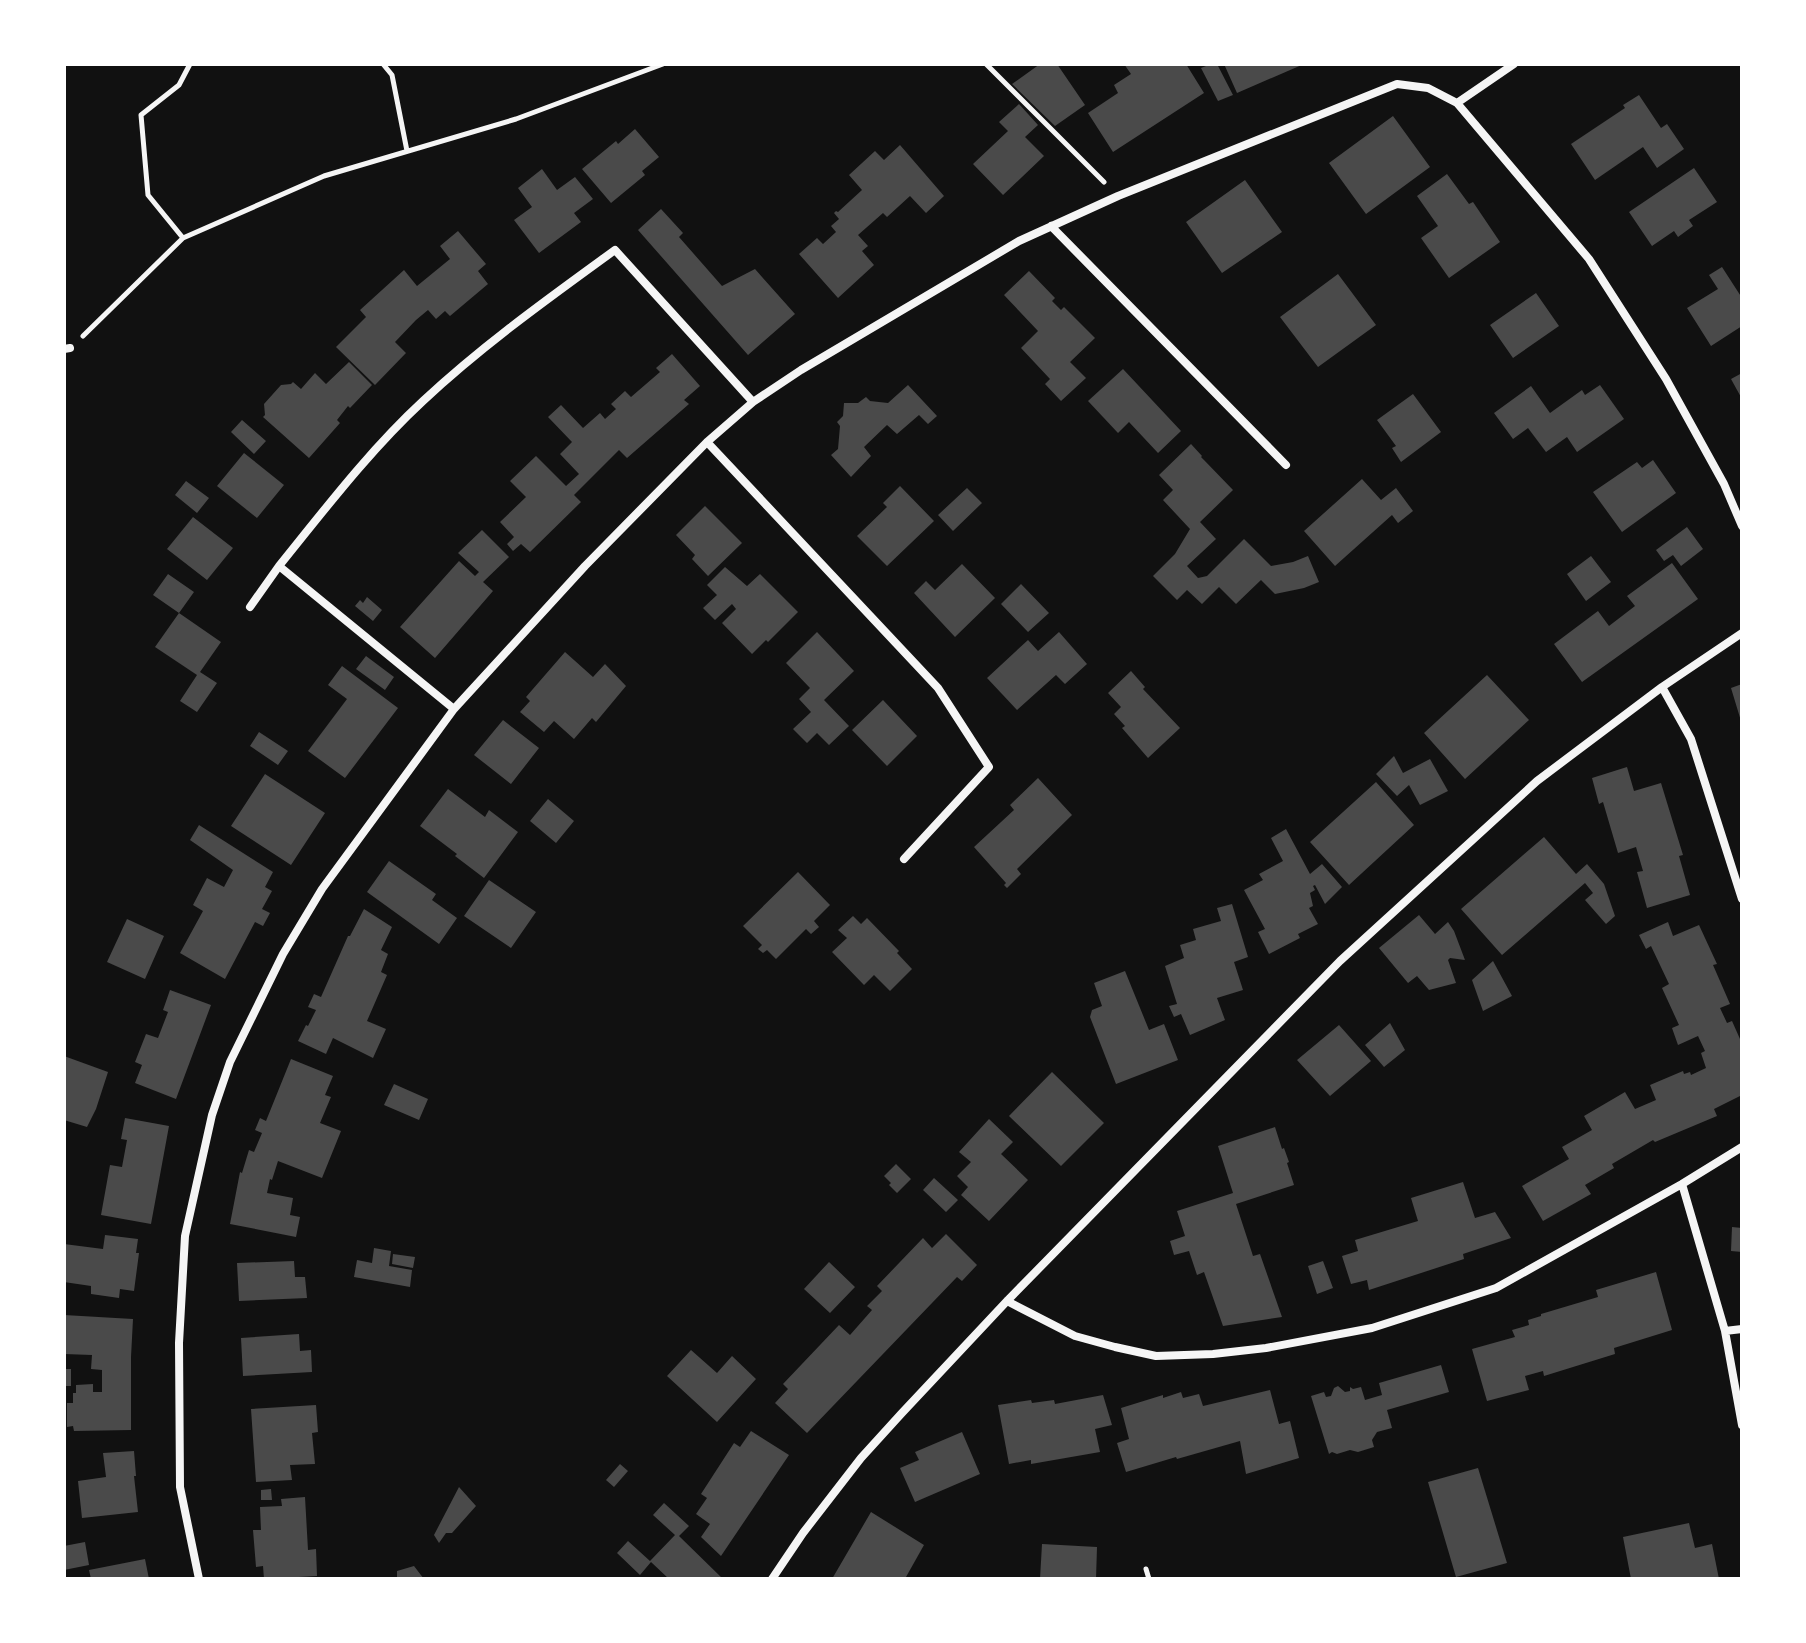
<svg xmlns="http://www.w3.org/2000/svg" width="1806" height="1643" viewBox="0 0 1806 1643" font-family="Commissioner,sans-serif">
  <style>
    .building { fill: #4a4a4a }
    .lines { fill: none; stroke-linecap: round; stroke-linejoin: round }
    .path { stroke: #f5f5f5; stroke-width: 5 }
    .minor { stroke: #f5f5f5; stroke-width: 8 }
  </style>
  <rect width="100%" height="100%" fill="#111"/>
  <!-- building -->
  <path class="building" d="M1040,64H1057L1085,105L1055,126L1012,84Z
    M1124,64H1186L1204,93L1113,152L1088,113L1118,93L1114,85L1131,74Z
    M1211,64H1217L1233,95L1218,101L1201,68Z
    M1224,64H1304L1237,93Z
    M1639,95L1661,128L1667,124L1684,149L1657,168L1643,147L1595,180L1571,144L1625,108L1623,105Z
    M1019,104L1038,125L1025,137L1044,156L1003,195L973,164L1008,131L999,122Z
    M1393,116L1430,167L1366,214L1329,163Z
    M635,129L659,157L642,171L645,175L611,203L582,169L616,141L618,144Z
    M900,145L944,196L926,213L910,196L887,217L883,213L858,235L868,246L862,251L874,265L838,298L799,254L817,238L823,244L836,232L831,226L839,219L834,213L836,211L838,212L862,190L849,175L875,151L884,160Z
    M1694,168L1717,202L1689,220L1693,226L1678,237L1674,231L1652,246L1629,212Z
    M542,169L557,190L575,177L593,199L574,213L581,222L539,253L514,220L532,207L518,188Z
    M1447,174L1469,204L1473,202L1500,242L1449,278L1421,238L1438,226L1417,196Z
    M1245,180L1282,232L1222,273L1186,222Z
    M661,209L683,233L679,237L722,286L755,269L795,314L748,355L638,230Z
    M458,231L486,264L478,271L488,284L450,316L445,311L436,319L428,310L416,320L395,342L406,353L375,385L336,347L366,317L360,310L404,270L417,286L450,259L440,246Z
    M1722,267L1742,298V326L1711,346L1687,308L1718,289L1709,275Z
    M1029,271L1055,298L1052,301L1061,310L1064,307L1095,338L1070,362L1086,378L1061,401L1045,384L1050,379L1021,348L1038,331L1004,295Z
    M1338,274L1376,325L1318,367L1280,317Z
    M1536,293L1559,326L1513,358L1490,325Z
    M672,354L700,386L684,400L689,404L627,458L619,450L574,495L581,502L530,552L521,544L513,551L507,544L514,537L500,522L526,497L510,481L536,456L566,486L579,474L560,454L572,442L548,417L561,405L583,428L600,413L605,419L616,409L611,404L625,391L631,397L660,372L656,368Z
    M349,362L372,385L350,408L348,406L337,420L340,423L309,458L263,417L265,415L264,404L281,385L291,384L293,382L301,389L315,373L326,384Z
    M1123,369L1181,431L1158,453L1129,422L1118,433L1088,401Z
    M1742,373V399L1731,379Z
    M908,385L937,416L928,424L919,415L897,434L887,425L864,447L871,456L851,477L831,455L838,449L840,426L837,422L843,416L844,403H858L866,397L870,401L888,403Z
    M1600,385L1624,419L1577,452L1567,437L1546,452L1528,428L1513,439L1494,413L1531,386L1550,413L1582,390L1585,395Z
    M1413,394L1441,432L1401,462L1392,448L1396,446L1377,420Z
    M242,420L266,441L254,454L231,432Z
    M1191,444L1202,456L1201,457L1204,460L1233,490L1200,522L1216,539L1187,566L1198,578L1207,576L1244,539L1271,566L1293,562L1308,556L1319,582L1304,588L1275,594L1261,580L1236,604L1219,587L1202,604L1187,590L1177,600L1153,576L1175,554L1190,529L1163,500L1173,490L1159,475Z
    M244,453L284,485L257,518L217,486Z
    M1653,460L1676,493L1622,532L1593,492L1637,462L1642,468Z
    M1362,479L1381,500L1396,488L1413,511L1398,523L1392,515L1335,566L1304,531Z
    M186,481L209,498L197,513L175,495Z
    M900,486L934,521L887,566L857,536L887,507L883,503Z
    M967,488L982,503L953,531L938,515Z
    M705,506L742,543L708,576L692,559L695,555L676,535Z
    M193,517L233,548L207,580L167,549Z
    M1687,527L1703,549L1681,566L1673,555L1664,561L1656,550Z
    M482,530L509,557L483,582L493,591L435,658L400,627L459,561L475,576L479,572L458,553Z
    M1591,556L1611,582L1586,601L1567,574Z
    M1672,563L1698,599L1582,682L1554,644L1598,611L1609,626L1635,606L1627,596Z
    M962,564L995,598L955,637L914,593L926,581L935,590Z
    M725,567L747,586L760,574L798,612L768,642L766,640L752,654L722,623L736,609L732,604L715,620L703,608L717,595L707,585Z
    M168,574L194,592L179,613L153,595Z
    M1021,584L1049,613L1028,632L1001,604Z
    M367,597L382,610L373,621L355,606L360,600L363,603Z
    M179,613L221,642L200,672L217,683L197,712L180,701L197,675L155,647Z
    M817,632L854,671L824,700L849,726L829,745L817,733L807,743L793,729L811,712L799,699L810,688L786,663Z
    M1059,632L1087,664L1065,684L1056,675L1017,710L987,678L1028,640L1038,651Z
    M565,652L593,677L605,664L626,686L596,722L592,718L574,739L554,721L544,732L520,712L530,701L526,697Z
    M366,656L394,677L385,690L356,669Z
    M342,666L398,708L345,778L308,751L347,699L328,685Z
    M1131,671L1145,687L1143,689L1180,728L1148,758L1122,728L1125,726L1114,714L1121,707L1108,693Z
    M1487,675L1529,720L1465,779L1424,733Z
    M1742,684V721H1741L1731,688Z
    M883,700L917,736L887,766L852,730Z
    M503,720L539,748L511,784L474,755Z
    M259,732L288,751L278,765L250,746Z
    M1394,756L1403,773L1430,759L1448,791L1420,805L1409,785L1397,796L1376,774Z
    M1627,767L1634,791L1661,783L1683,855L1679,856L1690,895L1647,908L1637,872L1643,871L1636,847L1618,853L1603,802L1599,804L1592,778Z
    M265,774L325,813L291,865L231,826Z
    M1038,778L1072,815L1017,869L1021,874L1007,888L1004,885L1006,883L974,847L1014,810L1010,805Z
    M1376,782L1414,825L1349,885L1310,842Z
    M448,789L485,817L489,810L518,832L484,878L455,856L457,854L420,826Z
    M548,799L574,821L556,843L530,821Z
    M199,825L273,872L265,887L272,891L262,909L270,913L263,926L255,922L225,979L180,953L203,911L193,905L207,878L224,887L233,870L190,840Z
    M1286,829L1310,874L1322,864L1342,887L1325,904L1315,885L1313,886L1315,890L1310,893L1313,906L1309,908L1318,924L1298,934L1300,938L1269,954L1258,932L1265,929L1244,890L1263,880L1259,874L1283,861L1271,838Z
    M1544,837L1576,874L1587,864L1604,884L1615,916L1606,924L1585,900L1593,893L1585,883L1502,955L1461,909Z
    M389,861L436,894L432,900L457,918L439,944L367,892Z
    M798,872L830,905L814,921L819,927L811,934L806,929L776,959L767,950L763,953L758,949L762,945L743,926Z
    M489,880L536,912L511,948L464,916Z
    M1232,904L1248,957L1234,962L1243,990L1217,998L1225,1020L1190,1035L1181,1014L1174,1017L1169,1006L1177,1004L1165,966L1184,958L1180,945L1196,940L1193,929L1221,921L1217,908Z
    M364,909L392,927L381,950L388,954L381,972L387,975L367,1021L386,1029L373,1058L333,1038L326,1054L298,1041L306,1025L308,1026L316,1010L308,1007L314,994L321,997L348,936H350Z
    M1419,915L1435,934L1448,922L1454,931L1465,960L1450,958L1448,960L1456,983L1429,990L1417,976L1408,983L1379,948Z
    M853,916L861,924L867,918L899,951L897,953L912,969L890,991L874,975L864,985L832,952L847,938L838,930Z
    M127,919L164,936L145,979L107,962Z
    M1668,922L1673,936L1699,925L1717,964L1713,965L1730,1004L1720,1008L1727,1023L1732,1021L1740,1039L1742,1038V1095L1714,1109L1717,1116L1655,1142L1653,1140L1612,1164L1614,1168L1585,1185L1591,1194L1543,1221L1522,1186L1569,1159L1562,1147L1592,1130L1584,1116L1625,1092L1635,1109L1656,1100L1650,1085L1683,1071L1684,1074L1690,1072L1691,1075L1706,1068L1701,1053L1705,1051L1698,1036L1678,1045L1672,1028L1679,1025L1662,988L1669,984L1651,946L1646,949L1639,935Z
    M1493,961L1512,996L1483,1011L1472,980Z
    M1125,971L1149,1030L1164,1024L1178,1060L1116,1084L1090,1017L1092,1010L1102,1006L1094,983Z
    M170,990L211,1005L176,1099L135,1083L142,1065L135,1062L146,1034L158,1038L168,1012L163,1010Z
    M1390,1023L1405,1050L1384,1067L1365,1045Z
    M1339,1025L1371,1061L1330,1096L1297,1060Z
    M64,1056L108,1072L96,1109L87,1127L64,1120Z
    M291,1059L333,1076L325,1095L331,1097L320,1123L341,1131L322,1178L278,1161L272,1180L270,1179L267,1193L293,1198L290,1215L300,1217L296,1237L230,1224L240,1172L242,1173L249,1150L254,1152L262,1133L255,1130L260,1118L266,1121Z
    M1052,1072L1104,1123L1061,1166L1009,1116Z
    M394,1084L428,1099L419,1120L384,1105Z
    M125,1118L169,1126L151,1224L101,1215L110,1165L122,1167L127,1140L121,1139Z
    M989,1119L1013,1142L1001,1154L1028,1180L989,1221L961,1195L968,1187L957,1176L971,1162L959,1152Z
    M1275,1127L1282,1149L1284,1148L1289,1162L1287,1163L1294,1185L1236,1204L1253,1256L1260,1254L1282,1317L1223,1326L1204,1272L1197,1275L1189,1251L1174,1255L1170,1241L1185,1236L1177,1211L1233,1193L1218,1146Z
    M896,1164L911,1179L897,1193L889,1185L891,1183L884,1176Z
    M934,1178L958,1200L946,1212L923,1190Z
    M1463,1182L1475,1218L1495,1212L1511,1238L1463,1254L1464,1259L1369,1290L1367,1280L1351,1284L1342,1256L1358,1251L1355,1240L1418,1221L1411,1198Z
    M1732,1227L1742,1228V1252L1731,1251Z
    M946,1234L977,1265L962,1281L957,1277L807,1433L775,1403L788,1389L783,1384L839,1325L850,1335L872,1310L867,1306L882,1291L877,1286L923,1238L932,1248Z
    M105,1235L138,1239L136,1253H139L134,1291L120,1289L119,1298L91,1294V1286L64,1282V1244L103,1249Z
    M374,1248L391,1251L389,1266L412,1270L410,1287L354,1277L357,1260L372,1263Z
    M393,1254L415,1257L413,1268L392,1264Z
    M294,1261L295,1277H305L307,1298L239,1301L237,1263Z
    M1323,1261L1333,1288L1317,1294L1308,1266Z
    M829,1262L855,1287L830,1313L804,1289Z
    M1656,1272L1672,1330L1614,1348L1615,1354L1544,1376L1543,1371L1525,1376L1529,1390L1487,1401L1472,1349L1515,1337L1512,1330L1529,1325L1528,1320L1541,1316V1314L1598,1297L1596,1290Z
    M64,1315L133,1319L131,1357V1430L74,1431L73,1426L67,1427V1403H73V1393H76V1385L93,1384V1392H102V1370L91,1369L92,1355L64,1354Z
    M299,1334L300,1351L311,1350L312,1372L243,1376L241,1338Z
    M691,1350L717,1373L732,1356L756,1379L717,1422L667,1376Z
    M1441,1365L1449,1392L1387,1410L1392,1428L1377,1432L1372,1440L1374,1447L1358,1452L1350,1450L1337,1454L1332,1452L1329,1454L1311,1396L1324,1392L1326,1397L1331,1396L1334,1388L1338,1386L1345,1392L1350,1391V1387L1353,1389L1361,1387L1365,1400L1382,1395L1379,1383Z
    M64,1369H71V1386H64Z
    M1270,1390L1279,1424L1290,1421L1299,1458L1246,1474L1240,1441L1177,1459L1176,1457L1126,1472L1117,1443L1129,1439L1121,1408L1163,1395V1398L1181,1392L1183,1398L1199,1394L1203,1406Z
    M1103,1395L1112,1425L1095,1429L1100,1452L1031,1464V1460L1009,1464L998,1405L1031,1400L1032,1403L1054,1400L1055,1404Z
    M316,1405L318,1432L312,1433L315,1464L290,1465L292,1480L256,1482L251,1409Z
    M751,1431L789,1455L721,1556L701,1537L710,1524L696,1514L707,1498L701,1494L734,1443L740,1447Z
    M962,1432L980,1474L915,1502L900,1468L919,1460L915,1452Z
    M134,1451L136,1476H134L138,1512L82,1518L78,1481L106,1477L103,1453Z
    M620,1464L628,1471L614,1487L606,1480Z
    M1478,1468L1507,1563L1456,1577L1428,1482Z
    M459,1487L476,1506L452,1533H446L439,1543L434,1535Z
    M271,1489L272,1500H261V1490Z
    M305,1497L308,1550L316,1549L317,1576L299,1577V1579H264L263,1566L256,1567L253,1530H261L260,1507L282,1506L281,1499Z
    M664,1503L689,1526L679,1536L723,1579H669L651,1562L640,1575L617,1553L628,1541L650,1561L675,1535L653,1515Z
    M871,1512L924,1545L906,1577L904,1579H832Z
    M1689,1523L1695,1548L1712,1544L1719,1579H1631L1623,1537Z
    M85,1542L89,1565L64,1570V1546Z
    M1042,1544L1097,1547L1096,1579H1040Z
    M145,1559L149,1579H91L89,1570Z
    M414,1566L424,1579H397V1571Z"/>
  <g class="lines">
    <!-- path -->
    <path class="path" d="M383,64L392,75L407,151
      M986,64L1104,182
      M183,238L148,195L141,115L179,85L190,64
      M83,336L183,238L324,176L516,119L663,64
      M1146,1569L1149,1579"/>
    <!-- minor -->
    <path class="minor" d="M1457,103L1514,64
      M1051,226L1286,465
      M64,349L70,348
      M707,442L938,688L989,767L904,859
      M250,607L279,566
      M1662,687L1691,739L1742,899
      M454,709L279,566C325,509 370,450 423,401C483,345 549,298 615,250L753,402
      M1682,1184L1725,1331L1742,1425
      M1007,1301L1075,1336L1115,1347L1156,1356L1213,1354L1266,1348L1372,1328L1496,1288L1682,1184L1742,1147
      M1725,1331L1742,1329
      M199,1579L180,1487L179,1343L185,1236L212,1115L230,1062L283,954L322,889L454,709L585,566L707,442L753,402L801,370L1019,241L1118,196L1397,84L1428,88L1457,103L1589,259L1666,379L1724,484L1742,526
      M772,1579L803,1533L861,1458L901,1414L1007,1301L1340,961L1537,781L1662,687L1742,633"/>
  </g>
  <!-- border -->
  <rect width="1806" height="1643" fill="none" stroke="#ffffff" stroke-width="132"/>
</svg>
